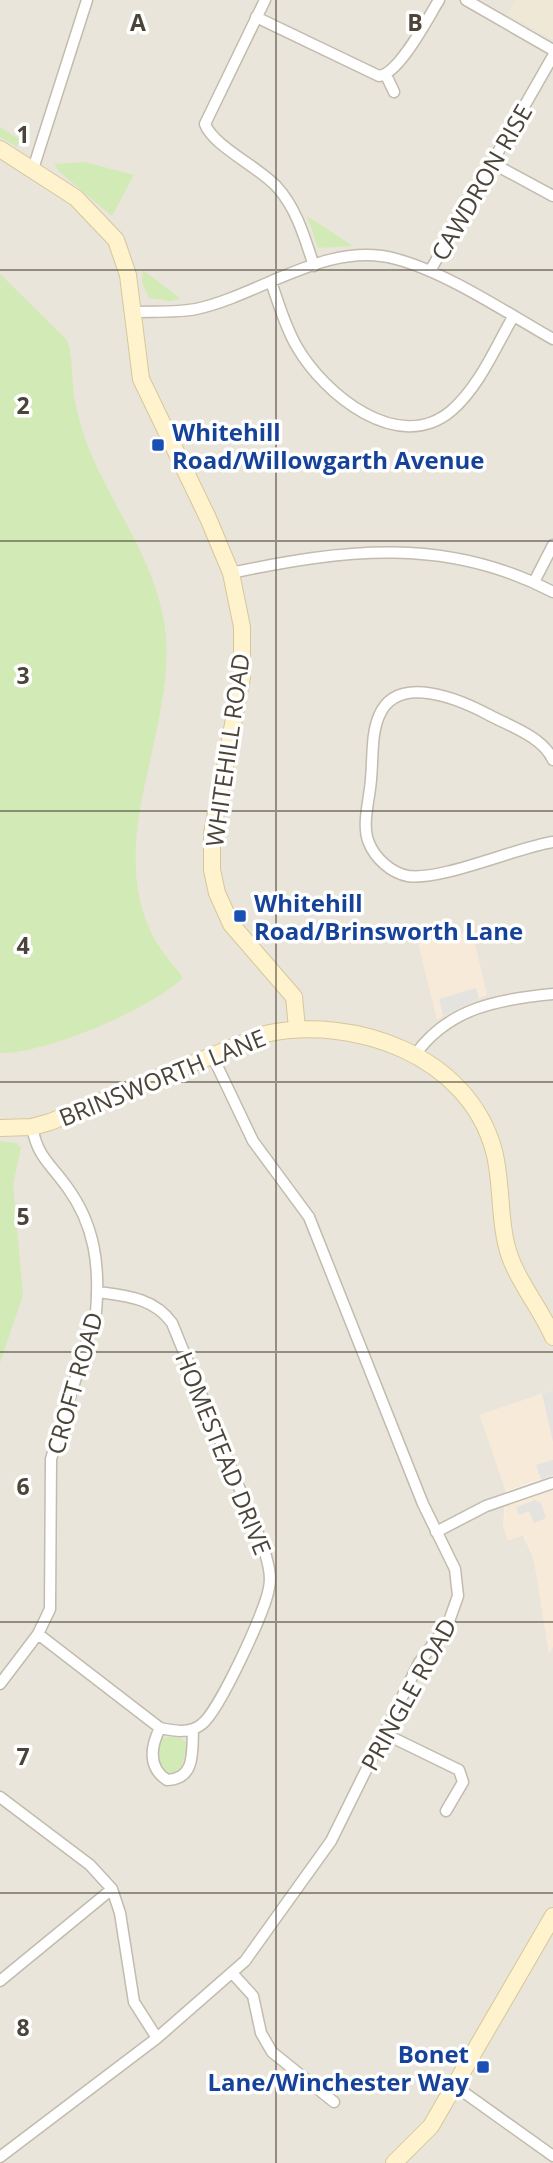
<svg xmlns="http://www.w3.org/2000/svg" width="553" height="2163" viewBox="0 0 553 2163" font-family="'Open Sans',sans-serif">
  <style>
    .residential { fill: #eae5da }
    .commercial { fill: #f7ead8 }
    .education { fill: #efe8d6 }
    .green { fill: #d2eab5 }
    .parking { fill: #e5e3e0 }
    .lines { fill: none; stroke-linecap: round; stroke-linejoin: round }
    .street-casing { stroke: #c2bbae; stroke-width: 13 }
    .secondary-casing { stroke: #d6c79b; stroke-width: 18 }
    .street { stroke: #fff; stroke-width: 10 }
    .secondary { stroke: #fff3cd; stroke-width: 16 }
    .grid { fill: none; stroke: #4b4439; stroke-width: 2; stroke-opacity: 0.55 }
    .transit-dot { fill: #1a4fb4; stroke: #fff; stroke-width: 2.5 }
    .labels { text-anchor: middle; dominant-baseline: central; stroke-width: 7; stroke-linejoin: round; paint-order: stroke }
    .street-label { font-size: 24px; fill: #4b4439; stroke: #fff }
    .transit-label { font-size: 24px; font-weight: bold; fill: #164399; stroke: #fff; text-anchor: start }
    .grid-label { font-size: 23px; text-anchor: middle; font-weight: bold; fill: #4b4439; stroke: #fff; stroke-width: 7; stroke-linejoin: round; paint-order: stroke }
  </style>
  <rect width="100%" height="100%" fill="#f6f3ec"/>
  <!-- residential -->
  <path class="residential" d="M0,0H516L508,14L553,39V1390L480,1415L506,1491L503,1527L523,1535L534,1559L549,1653L553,1646V2163H0Z"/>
  <!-- commercial -->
  <path class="commercial" d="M472,931L487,995L452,1009L437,1020L418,943Z
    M553,1390V1475L506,1491L480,1415Z
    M553,1489V1646L549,1654L534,1559L524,1535L508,1541L503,1527L506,1505Z"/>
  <!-- education -->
  <path class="education" d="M516,0H553V39L508,14Z"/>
  <!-- green -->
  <path class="green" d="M0,127L19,139L17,147L0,137Z
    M85,162L134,175L112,216L61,173L54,164Z
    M307,216L353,246L318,248Z
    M143,270L181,299L169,301L149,298L142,282Z
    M0,274L67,340C74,360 71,381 75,402C79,421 85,441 93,458C117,513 157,566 165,628C178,731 101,840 155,940C163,954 174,965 183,978C150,1009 46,1054 0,1053Z
    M0,1141L16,1143L21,1148L13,1185L23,1295L0,1363Z
    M176,1736L185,1741L187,1747L180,1772L170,1775L161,1768L157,1745L162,1738Z"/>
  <!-- parking -->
  <path class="parking" d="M476,988L479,998L443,1016L439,999Z
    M553,1390V1442L542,1394Z
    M553,1460V1475L541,1480L536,1465Z
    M535,1500L541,1503L546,1518L534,1523L529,1511L519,1515L516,1507Z"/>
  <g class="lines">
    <defs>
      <path id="street" d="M265,0L205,124C213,146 259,167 277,187C297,209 305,239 314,266
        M466,0L553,50
        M256,17L379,76C399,74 428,18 439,0
        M386,75L394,92
        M492,163L553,196
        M33,169L87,0
        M430,271L553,56
        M271,282C279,304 285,327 297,347C324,394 398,455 451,411C479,387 495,348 513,317
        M132,312C153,311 176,313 196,309C261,295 327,240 396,259C446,272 507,313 553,339
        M231,573C344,549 446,536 553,592
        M534,582L553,545
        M553,760C543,737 510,726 489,715C461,700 397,672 379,716C371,734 373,760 371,779C370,798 361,825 369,843C375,858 391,873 408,876C441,881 515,848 553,842
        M415,1055C448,1008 499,999 553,994
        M436,1532L486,1506L553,1483
        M38,1634L160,1728C174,1731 190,1734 202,1724C219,1711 265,1612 269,1588C272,1574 267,1560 263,1546L172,1323C154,1298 127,1296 98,1292
        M0,1684L38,1634L50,1609L51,1459L96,1312C100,1266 95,1225 67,1187C50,1163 38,1158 32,1127
        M160,1728C151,1746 147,1767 167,1780C196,1779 192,1751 193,1729
        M383,1733L459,1770L463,1782L446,1811
        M0,1797L90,1865L112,1889L120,1913L134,2002L157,2038
        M233,1974L253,1996L261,2033L272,2052L334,2102
        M0,1981L112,1889
        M455,2086L553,2156
        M0,2157L157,2038L245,1961L331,1841L419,1663L448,1624L458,1596L455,1569L423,1504L309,1217L253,1141L211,1053"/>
      <path id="secondary" d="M0,149L76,198L116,240L128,275L141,379L208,518L231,573L242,627V677L212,834V870L217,893L231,924L294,997L297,1028
        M0,1128L32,1127L50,1122L265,1034C354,1015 468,1055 494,1151C503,1186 498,1223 510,1257C520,1285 541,1309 553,1337
        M394,2163L431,2126L553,1916"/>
    </defs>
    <!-- street casing -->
    <use href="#street" class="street-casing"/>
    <!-- secondary casing -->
    <use href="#secondary" class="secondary-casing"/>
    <!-- street -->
    <use href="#street" class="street"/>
    <!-- secondary -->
    <use href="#secondary" class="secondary"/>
  </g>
  <!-- grid -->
  <path class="grid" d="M276,0V2163M0,270H553M0,541H553M0,811H553M0,1082H553M0,1352H553M0,1622H553M0,1893H553"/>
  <!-- markers -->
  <g class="transit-dot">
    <rect x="151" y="438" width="14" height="14" rx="3.5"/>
    <rect x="233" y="909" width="14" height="14" rx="3.5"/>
    <rect x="476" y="2060" width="14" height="14" rx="3.5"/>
  </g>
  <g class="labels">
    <!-- street labels -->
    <g class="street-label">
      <text transform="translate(481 182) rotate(-60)">CAWDRON RISE</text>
      <text transform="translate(227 750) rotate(-82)">WHITEHILL ROAD</text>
      <text transform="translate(162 1077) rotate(-22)">BRINSWORTH LANE</text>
      <text transform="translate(74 1383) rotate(-74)">CROFT ROAD</text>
      <text transform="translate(224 1453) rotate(68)">HOMESTEAD DRIVE</text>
      <text transform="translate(408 1694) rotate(-61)">PRINGLE ROAD</text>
    </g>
    <!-- transit labels -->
    <g class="transit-label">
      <text x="172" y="431">Whitehill<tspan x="172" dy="28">Road/Willowgarth Avenue</tspan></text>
      <text x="254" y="902">Whitehill<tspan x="254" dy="28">Road/Brinsworth Lane</tspan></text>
      <text x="469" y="2053" text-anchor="end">Bonet<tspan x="469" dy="28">Lane/Winchester Way</tspan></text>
    </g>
  </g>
  <g class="grid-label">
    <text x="138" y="31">A</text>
    <text x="415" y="31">B</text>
    <text x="23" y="143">1</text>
    <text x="23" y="414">2</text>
    <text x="23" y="684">3</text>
    <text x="23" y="954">4</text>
    <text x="23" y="1225">5</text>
    <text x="23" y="1495">6</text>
    <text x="23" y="1765">7</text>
    <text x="23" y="2036">8</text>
  </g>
</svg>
